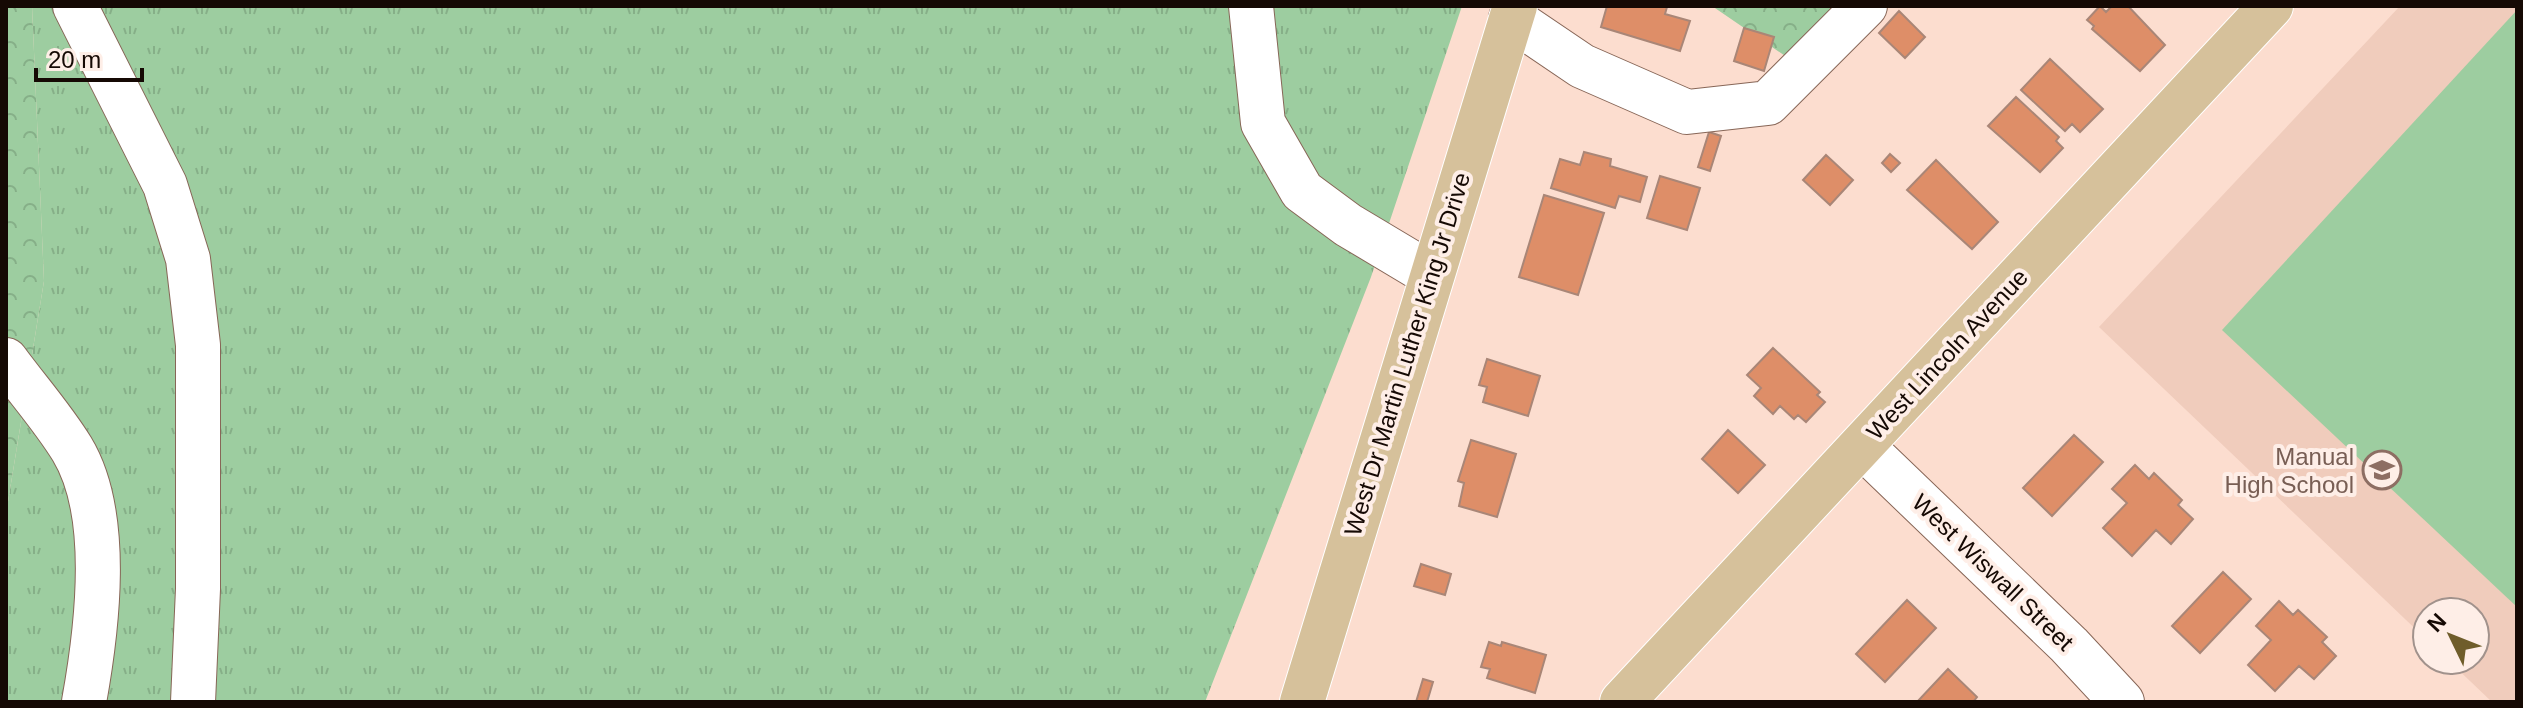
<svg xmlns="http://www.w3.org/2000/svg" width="2523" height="708" viewBox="0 0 2523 708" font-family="Arial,sans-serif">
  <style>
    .built { fill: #f0ccbc }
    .grass { fill: url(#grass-tufts) }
    .forest { fill: url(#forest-crowns) }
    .green { fill: #9dcda0 }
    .building { fill: #de8e68; stroke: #a98677; stroke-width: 2 }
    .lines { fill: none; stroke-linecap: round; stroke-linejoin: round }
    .minor-casing { stroke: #876657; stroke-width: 46 }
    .major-casing { stroke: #fff; stroke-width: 46 }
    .minor { stroke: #fff; stroke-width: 44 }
    .major { stroke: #d6c19b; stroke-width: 44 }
    .labels { text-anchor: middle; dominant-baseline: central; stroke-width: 8; stroke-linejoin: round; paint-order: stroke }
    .street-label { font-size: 24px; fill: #150904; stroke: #feeee7 }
    .education-label { font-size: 24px; fill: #785e54; stroke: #feeee7; text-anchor: end }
  </style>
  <defs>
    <pattern id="grass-tufts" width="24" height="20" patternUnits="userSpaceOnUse" patternTransform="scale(2)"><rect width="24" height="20" fill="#9dcda0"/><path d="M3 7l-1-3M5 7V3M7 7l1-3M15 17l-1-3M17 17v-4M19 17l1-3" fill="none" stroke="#86af88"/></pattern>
    <pattern id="forest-crowns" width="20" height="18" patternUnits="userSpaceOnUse" patternTransform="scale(2)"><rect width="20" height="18" fill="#9dcda0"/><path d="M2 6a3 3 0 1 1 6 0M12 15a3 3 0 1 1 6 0" fill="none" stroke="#86af88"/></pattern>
  </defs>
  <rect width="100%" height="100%" fill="#fcddcf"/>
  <!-- built -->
  <path class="built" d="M2400,6H2517V702H2492L2448,660H2475V612H2427V640L2099,327Z"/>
  <!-- grass -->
  <path class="grass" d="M32,6H1462L1371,277L1205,702H6V514L44,281Z"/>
  <!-- forest -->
  <path class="forest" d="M6,6H32L44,281L6,514Z
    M1712,6H1885L1816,77Z"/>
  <!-- green -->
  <path class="green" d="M2517,10V607L2222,330Z"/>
  <!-- building -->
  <path class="building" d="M1607,6H1663L1667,7L1665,14L1690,21L1680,51L1601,27Z
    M2100,6L2106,12L2112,6H2128L2165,45L2140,71L2092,29L2094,26L2087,20Z
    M1899,11L1925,37L1905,58L1879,33Z
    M1744,28L1774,37L1764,71L1734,61Z
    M2050,59L2103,109L2080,132L2072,124L2065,131L2021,90Z
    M2016,97L2059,137L2056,141L2063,148L2040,172L1988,126Z
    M1709,132L1721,136L1710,171L1698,167Z
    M1584,152L1611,159L1610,166L1647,177L1640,202L1619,196L1615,208L1551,188L1560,159L1580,165Z
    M1890,154L1900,163L1891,172L1882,163Z
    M1826,155L1853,180L1830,205L1803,180Z
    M1936,160L1998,222L1972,249L1907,190Z
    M1660,176L1700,188L1687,230L1647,218Z
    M1544,195L1604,213L1578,295L1519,277Z
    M1773,348L1820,392L1817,395L1825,402L1806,422L1798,415L1794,419L1780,406L1773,414L1754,396L1761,388L1747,375Z
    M1487,359L1540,376L1528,416L1483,402L1487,387L1479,385Z
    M1728,430L1765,465L1738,493L1702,459Z
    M2074,435L2103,462L2052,516L2023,488Z
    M1471,440L1516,454L1497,517L1459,506L1464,483L1458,481Z
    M2135,465L2149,479L2154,473L2182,500L2178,505L2193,519L2171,544L2156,530L2132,556L2103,528L2127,503L2112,489Z
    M1421,564L1451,574L1445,595L1414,586Z
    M2223,572L2251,599L2200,653L2172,626Z
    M1907,600L1936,628L1885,682L1856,654Z
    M2279,601L2293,615L2298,610L2327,637L2322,642L2336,656L2314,679L2299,666L2275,691L2248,665L2271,640L2256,626Z
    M1489,642L1501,646L1502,642L1546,655L1535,693L1487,678L1490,669L1481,667Z
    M1948,669L1977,697L1973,702H1917Z
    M1423,679L1433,682L1427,702H1416Z"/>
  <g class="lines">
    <defs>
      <path id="minor" d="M75,6L165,185L188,259L198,345V589L193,702
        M1251,6L1263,123L1302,191L1348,225L1430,274
        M1511,18L1582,66L1687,112L1768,103L1865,6
        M6,360C28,390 53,418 72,449C112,515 97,630 84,702
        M1862,446L2069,645L2122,702"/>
      <path id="major" d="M1302,702L1515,6
        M1622,702L2271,6"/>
    </defs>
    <!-- minor casing -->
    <use href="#minor" class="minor-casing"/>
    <!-- major casing -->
    <use href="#major" class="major-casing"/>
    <!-- minor -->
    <use href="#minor" class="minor"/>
    <!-- major -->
    <use href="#major" class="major"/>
  </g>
  <!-- icons -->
  <defs>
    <symbol id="school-ring" viewBox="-11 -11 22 22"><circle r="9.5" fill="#feeee7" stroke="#8d6e63" stroke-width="1.5"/><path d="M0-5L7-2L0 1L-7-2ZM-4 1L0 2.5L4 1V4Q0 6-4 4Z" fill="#8d6e63"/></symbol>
  </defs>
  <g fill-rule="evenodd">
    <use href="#school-ring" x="2360" y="448" width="44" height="44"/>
  </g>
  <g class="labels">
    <!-- street labels -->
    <g class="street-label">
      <text transform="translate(1407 354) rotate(-73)">West Dr Martin Luther King Jr Drive</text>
      <text transform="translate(1947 354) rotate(-47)">West Lincoln Avenue</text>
      <text transform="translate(1993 572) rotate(44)">West Wiswall Street</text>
    </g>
    <!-- education labels -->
    <g class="education-label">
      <text x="2354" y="456">Manual<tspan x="2354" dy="28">High School</tspan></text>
    </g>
  </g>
  <!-- border -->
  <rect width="2523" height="708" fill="none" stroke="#150904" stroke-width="16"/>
  <!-- north arrow -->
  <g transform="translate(2451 636) rotate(313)"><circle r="38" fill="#feeee7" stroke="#a1928c" stroke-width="2"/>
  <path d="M0-6L14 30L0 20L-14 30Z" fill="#6f5d2b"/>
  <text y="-12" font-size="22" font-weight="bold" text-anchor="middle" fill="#150904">N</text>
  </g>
  <!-- scale -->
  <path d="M36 68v12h106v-12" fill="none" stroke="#150904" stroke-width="4"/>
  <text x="48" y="68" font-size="24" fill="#150904" stroke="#feeee7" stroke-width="6" paint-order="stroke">20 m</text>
</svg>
